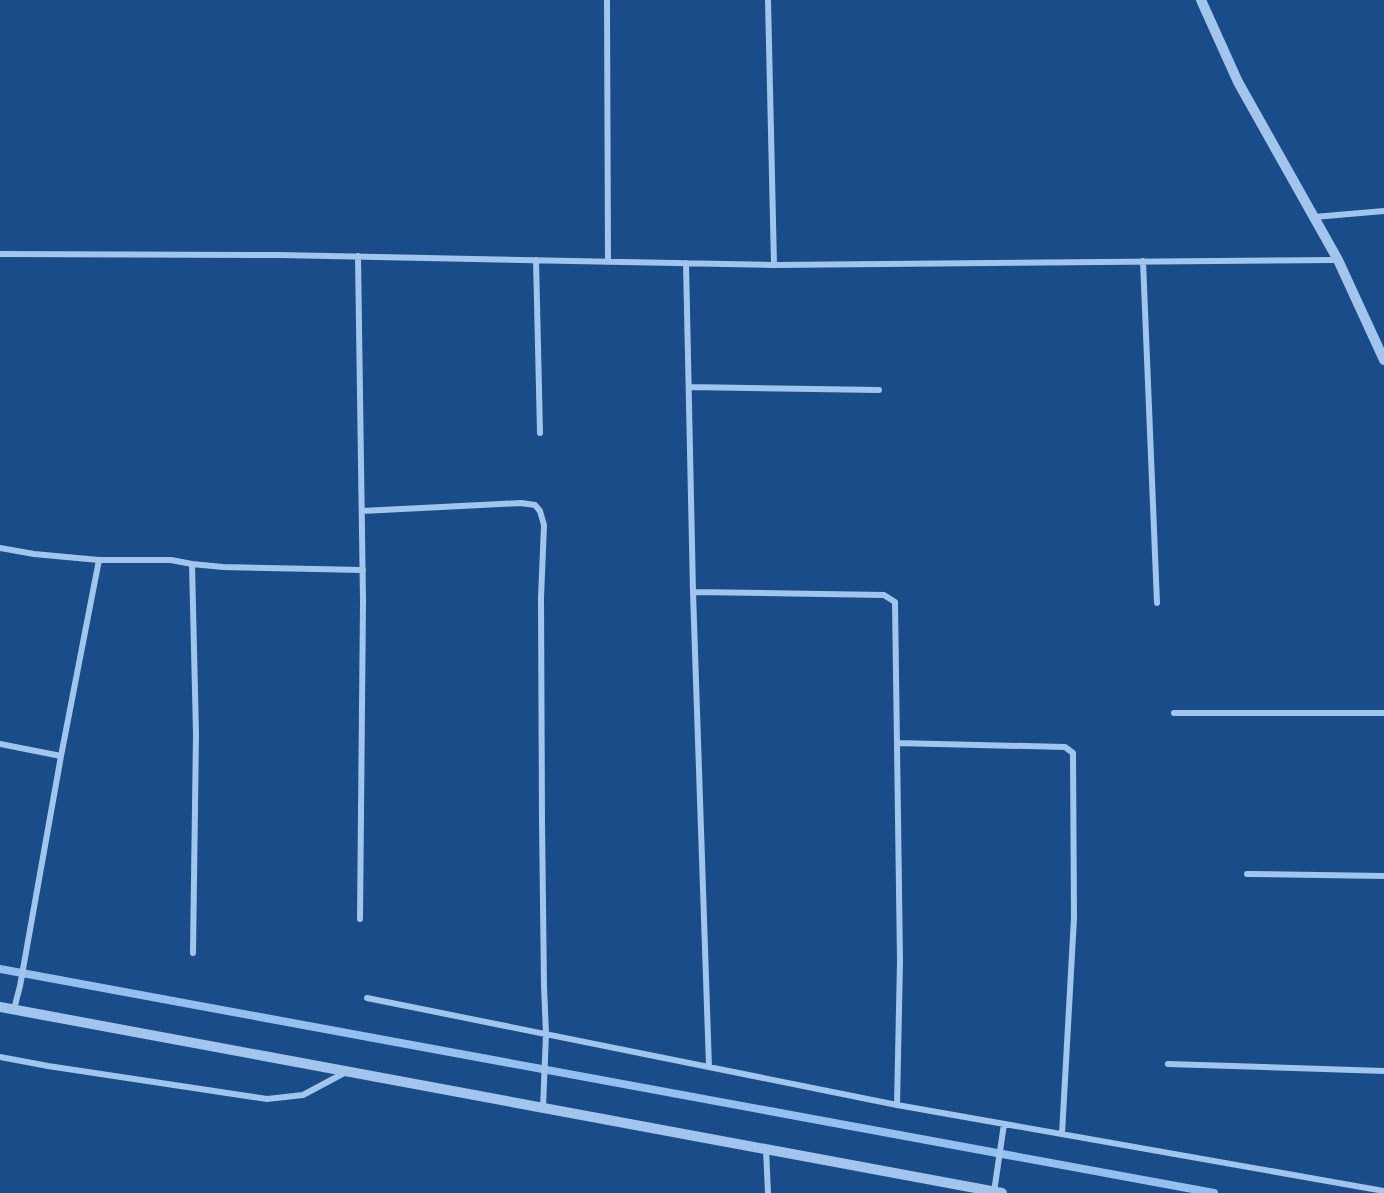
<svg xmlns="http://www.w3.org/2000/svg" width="1384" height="1193" viewBox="0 0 1384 1193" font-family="'PT Sans',sans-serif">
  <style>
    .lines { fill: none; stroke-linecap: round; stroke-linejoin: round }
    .stream { stroke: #94c0f0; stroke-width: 8 }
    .minor { stroke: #a1c5ed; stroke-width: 6 }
    .tertiary { stroke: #a1c5ed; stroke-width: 10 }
  </style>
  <rect width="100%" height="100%" fill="#194c89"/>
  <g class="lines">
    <!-- stream -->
    <path class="stream" d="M0,969L1214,1193"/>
    <!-- minor -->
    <path class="minor" d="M607,0L608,262
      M768,0L774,265
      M1314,217L1384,211
      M0,254L279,255L774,265L1337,260
      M358,256L363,601L360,919
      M536,260L540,433
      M1143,261L1157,603
      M686,263L693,592L709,1067
      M689,387L879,390
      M362,511L521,503L535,505L540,511L544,525L541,598L542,821L544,986L546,1034L543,1108
      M0,548L34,554L99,560H171L192,564L223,567L363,570
      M192,564L196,734L193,953
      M693,592L884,595L895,602L900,961L897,1105
      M1174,713H1384
      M897,743L1065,747L1073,753L1074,918L1062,1134
      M0,744L61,756
      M1247,874L1384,876
      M367,998L897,1105L1384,1191
      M14,1009L20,986L61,756L99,560
      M0,1057L48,1066L267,1099L303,1095L346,1072
      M1168,1064L1384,1071
      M766,1149L768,1193
      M994,1192L1004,1124"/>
    <!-- tertiary -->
    <path class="tertiary" d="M1201,0L1238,82L1338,260L1384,360
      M0,1007L1002,1193"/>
  </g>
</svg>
